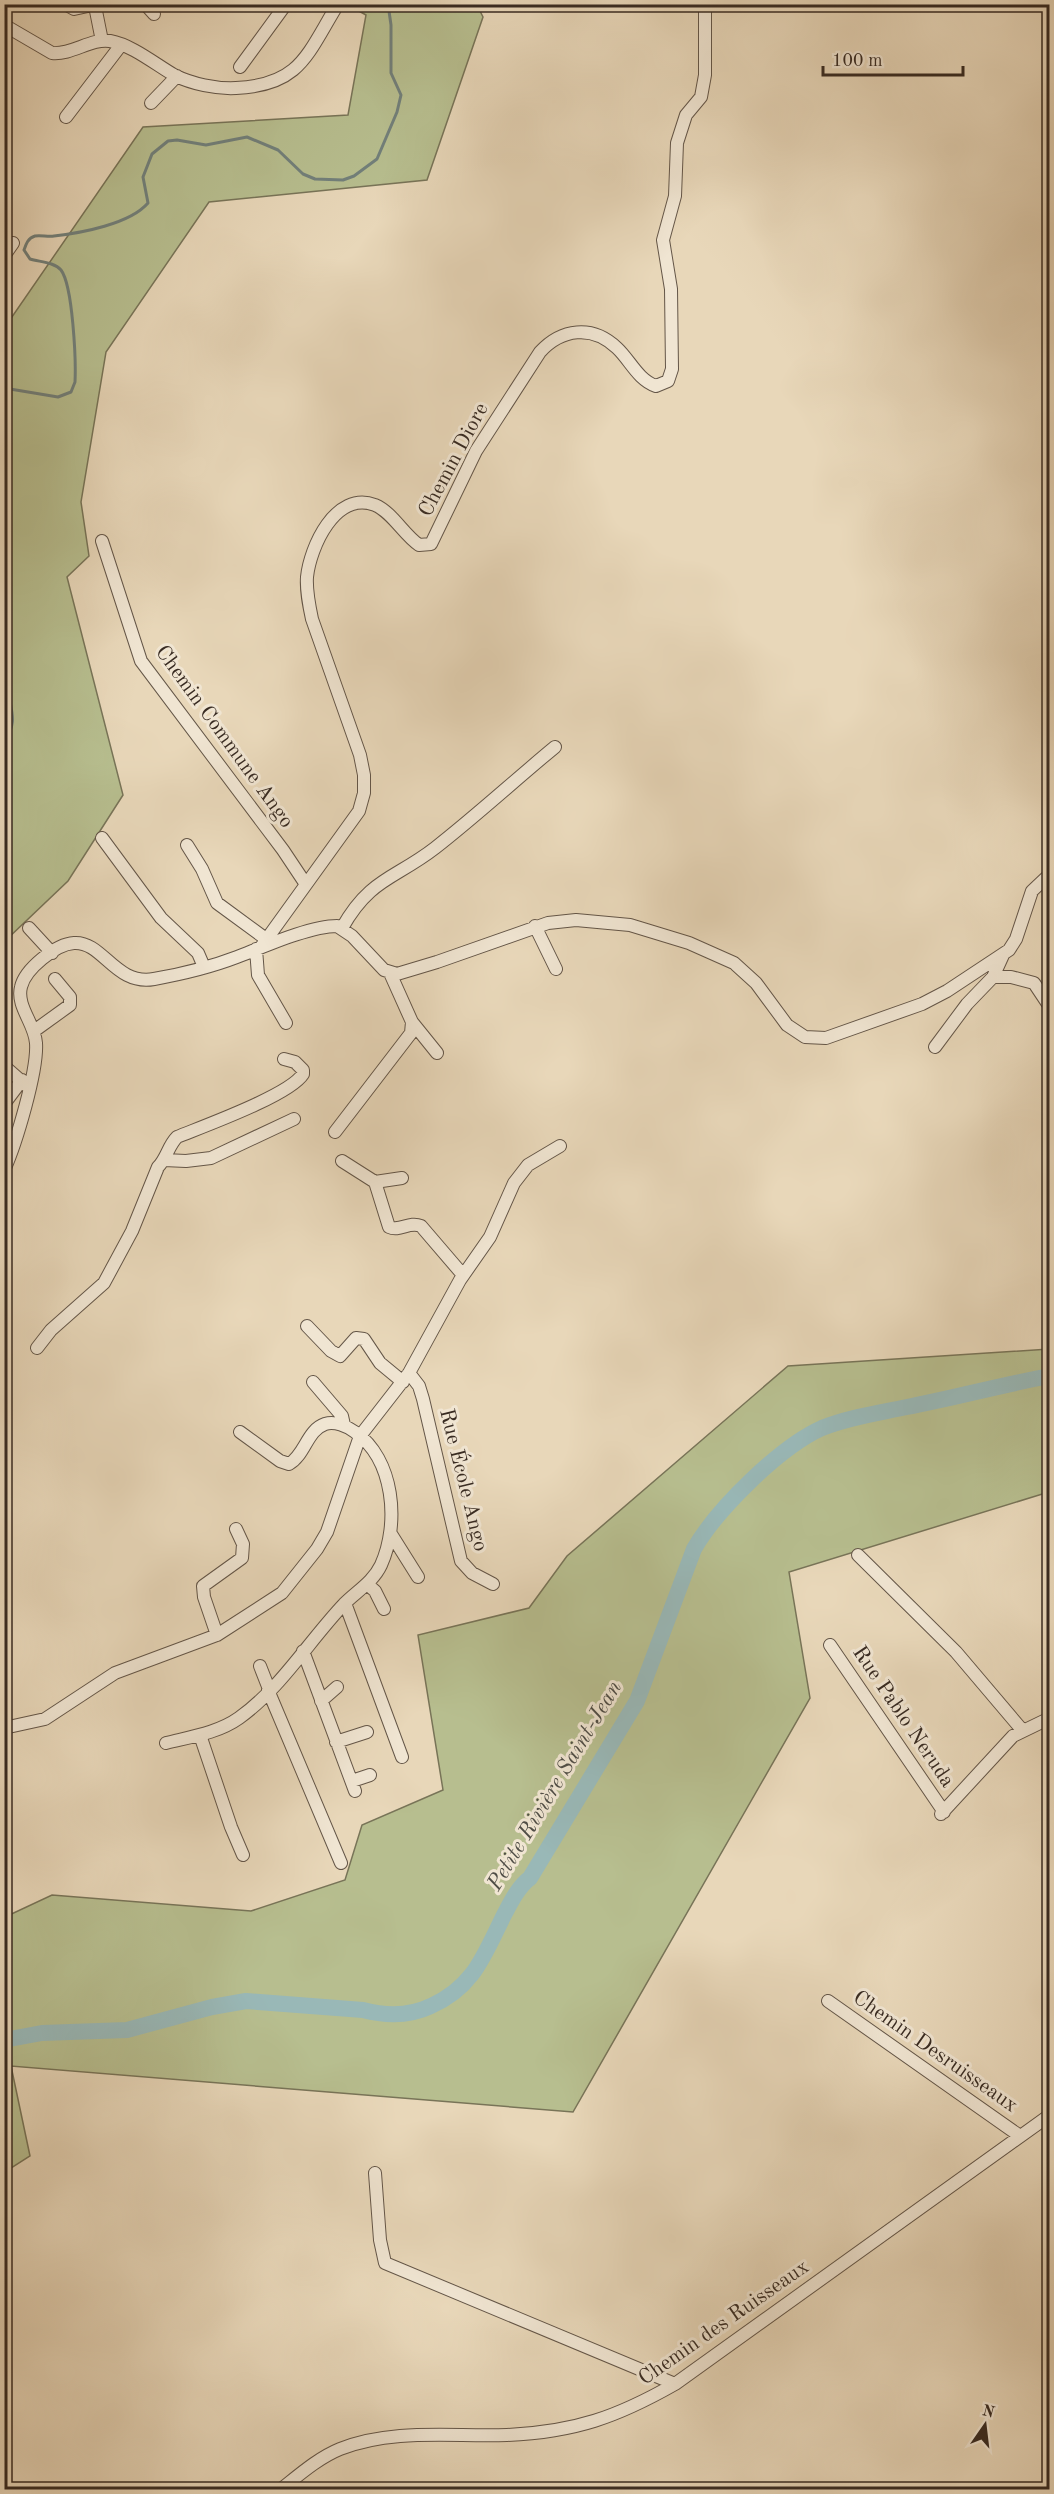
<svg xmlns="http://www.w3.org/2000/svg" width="1054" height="2494" viewBox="0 0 1054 2494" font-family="'Old Standard TT',serif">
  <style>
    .green { fill: #b7be8f; stroke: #787458; stroke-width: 1.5 }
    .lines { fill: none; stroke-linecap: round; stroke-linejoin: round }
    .stream { stroke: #72807b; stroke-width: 3 }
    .river { stroke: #99b8b7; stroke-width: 16 }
    .minor-casing { stroke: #645648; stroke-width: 14 }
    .minor { stroke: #f0e5d2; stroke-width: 12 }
    .labels { text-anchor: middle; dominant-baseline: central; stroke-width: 6; stroke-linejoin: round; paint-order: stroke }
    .street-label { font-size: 21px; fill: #382b22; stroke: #f0e5d2 }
    .water-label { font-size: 22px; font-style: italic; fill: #504e47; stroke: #f0e5d2 }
  </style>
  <rect width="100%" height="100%" fill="#e8d7b9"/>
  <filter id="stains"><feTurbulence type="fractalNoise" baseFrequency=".00333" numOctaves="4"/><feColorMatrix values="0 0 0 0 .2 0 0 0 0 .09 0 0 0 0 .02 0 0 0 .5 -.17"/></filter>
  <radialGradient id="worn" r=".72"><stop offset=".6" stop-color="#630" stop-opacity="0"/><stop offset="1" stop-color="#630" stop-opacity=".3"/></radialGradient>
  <!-- green -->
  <path class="green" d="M348,5H477L483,17L427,180L209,202L106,352L81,502L89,556L67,577L123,795L68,881L5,941V327L143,127L348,115L366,15Z
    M1049,1349V1492L789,1572L810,1698L573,2112L11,2066L30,2156L5,2172V1917L52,1895L251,1911L345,1880L362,1825L443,1790L418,1635L529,1608L567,1556L788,1366Z"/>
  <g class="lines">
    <!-- stream -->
    <path class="stream" d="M4,388L58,397L71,392L75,382C76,361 73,286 61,270C54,262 40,262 30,259L24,250C26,244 28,238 35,236C41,235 48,237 54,236C81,233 130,224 148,203L143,177L152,154L168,141L177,140L206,145L247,137L278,150L303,174L315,179L343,180L354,176L377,159L397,112L401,95L391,73V25L388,4
      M4,530L9,539L4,546
      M4,662L10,670C11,675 9,679 8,684C7,704 21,722 4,739"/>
    <!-- river -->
    <path class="river" d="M4,2040L42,2033L127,2030L212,2007L246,2001L363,2010C386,2016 410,2016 431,2006C474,1987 484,1955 504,1915C511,1902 518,1887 530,1878L637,1701L694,1549C717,1509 780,1447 822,1428C849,1417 879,1413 907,1407C954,1398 1001,1385 1050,1376"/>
    <defs>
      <path id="minor" d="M65,4L74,9L97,4
        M145,4L154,14
        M95,6L102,41
        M4,25L52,53C72,55 91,38 110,41C132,45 155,64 174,75C192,84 216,89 236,88C301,85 307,54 338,4
        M240,67L286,4
        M151,103L177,76
        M66,117L121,45
        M4,256L13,243
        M102,541L141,661L283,850L305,883
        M102,838L161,918L198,953L204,967
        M187,845L202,869L217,903L266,939
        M535,926L556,969
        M29,928L52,953
        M342,928C370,878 395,879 435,848C476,816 515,780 555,747
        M261,947L359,811L364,793V775L360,755L312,619C309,605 306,591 307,577C310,548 335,490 375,505C392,512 404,535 419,545L431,544L476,451L540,352C561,329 592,324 617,348C630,360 638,380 656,386L668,381L672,369L671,289L663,240L675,196L677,143L686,115L701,97L705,75V4
        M256,949L258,975L286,1023
        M993,977H1011L1034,983L1050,1007
        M412,1022L437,1053
        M34,1031L70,1005V997L55,979
        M935,1047L967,1004L993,977L1003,955
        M4,1066L28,1087
        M4,1104L22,1080
        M335,1132L411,1033L412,1022L390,973
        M164,1160L186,1161L211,1158L294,1119
        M342,1161L375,1182L389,1227C400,1232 409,1221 421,1226L463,1275
        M4,1170C16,1144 38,1070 36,1043C35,1024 16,1006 21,987C25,969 56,944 74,943C103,941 115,986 154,979C182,974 211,967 237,957C263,947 310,926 337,926L352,936L384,970L397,974L437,962L548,923L576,920L630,925L689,943L734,963L756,983L787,1025L805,1037L826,1038L922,1004L947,991L1009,950L1016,939L1032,891L1050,874
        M375,1182L402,1178
        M307,1326L331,1351L340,1356L356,1338L364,1339L380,1363L403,1382
        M37,1348L51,1330L104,1283L132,1231L158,1167C167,1158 168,1146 177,1137C204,1126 290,1095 303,1074V1070L295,1062L284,1059
        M409,1373L419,1386L423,1399L461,1561L472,1573L493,1584
        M313,1382L342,1416L344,1425
        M391,1534L418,1577
        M858,1555L956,1652L1023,1731
        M367,1584L375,1591L384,1609
        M345,1603L402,1757
        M217,1635L204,1597L203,1586L242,1558L243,1544L236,1529
        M830,1645L944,1812
        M303,1651L355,1791
        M260,1666L269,1689
        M268,1690L341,1863
        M321,1701L337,1687
        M4,1728L45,1719L115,1673L217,1635L282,1593L317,1549L327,1532L360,1436L409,1373L460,1280L490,1237L514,1183L528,1165L560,1146
        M200,1735L231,1827L243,1855
        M336,1742L367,1732
        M166,1743C190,1737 218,1733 239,1718C280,1689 309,1641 344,1604C357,1591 373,1582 381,1565C400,1523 394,1459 355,1432C347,1426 335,1421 325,1424C307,1430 305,1455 289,1464L280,1461L240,1432
        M352,1781L370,1775
        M941,1814L1013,1736L1050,1718
        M828,2001L1020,2136
        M375,2173L380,2240L385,2263L675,2384
        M280,2490C299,2475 318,2458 340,2449C393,2428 452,2437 507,2435C575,2432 617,2417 675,2384L1050,2115"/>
    </defs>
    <!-- minor casing -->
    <use href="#minor" class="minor-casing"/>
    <!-- minor -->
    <use href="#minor" class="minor"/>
  </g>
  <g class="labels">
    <!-- street labels -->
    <g class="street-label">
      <text transform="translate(454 460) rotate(-62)">Chemin Diore</text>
      <text transform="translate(224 737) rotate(54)">Chemin Commune Ango</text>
      <text transform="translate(463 1480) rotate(76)">Rue École Ango</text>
      <text transform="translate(903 1717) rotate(56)">Rue Pablo Neruda</text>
      <text transform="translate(935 2052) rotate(35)">Chemin Desruisseaux</text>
      <text transform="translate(724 2323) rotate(-35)">Chemin des Ruisseaux</text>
    </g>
    <!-- water labels -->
    <g class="water-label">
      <text transform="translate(555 1786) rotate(-59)">Petite Rivière Saint-Jean</text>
    </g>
  </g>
  <!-- margin -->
  <rect width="1054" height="2494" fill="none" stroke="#e8d7b9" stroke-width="24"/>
  <rect x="6" y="6" width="1042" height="2482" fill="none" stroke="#382b22" stroke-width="3"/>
  <rect x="12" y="12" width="1030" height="2470" fill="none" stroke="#382b22" stroke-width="1.5"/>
  <!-- north arrow -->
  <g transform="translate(985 2425) rotate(14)" stroke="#f0e5d2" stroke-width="4.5" paint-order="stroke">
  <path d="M0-4.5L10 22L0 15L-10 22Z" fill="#382b22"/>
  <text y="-9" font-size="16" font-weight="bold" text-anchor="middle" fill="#382b22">N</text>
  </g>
  <!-- scale -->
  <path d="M823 66v9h140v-9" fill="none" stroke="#382b22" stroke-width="3"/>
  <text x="832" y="66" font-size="18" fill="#382b22" stroke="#f0e5d2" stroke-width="4.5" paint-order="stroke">100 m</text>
  <rect width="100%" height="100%" filter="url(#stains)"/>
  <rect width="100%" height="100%" fill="url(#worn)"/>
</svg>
